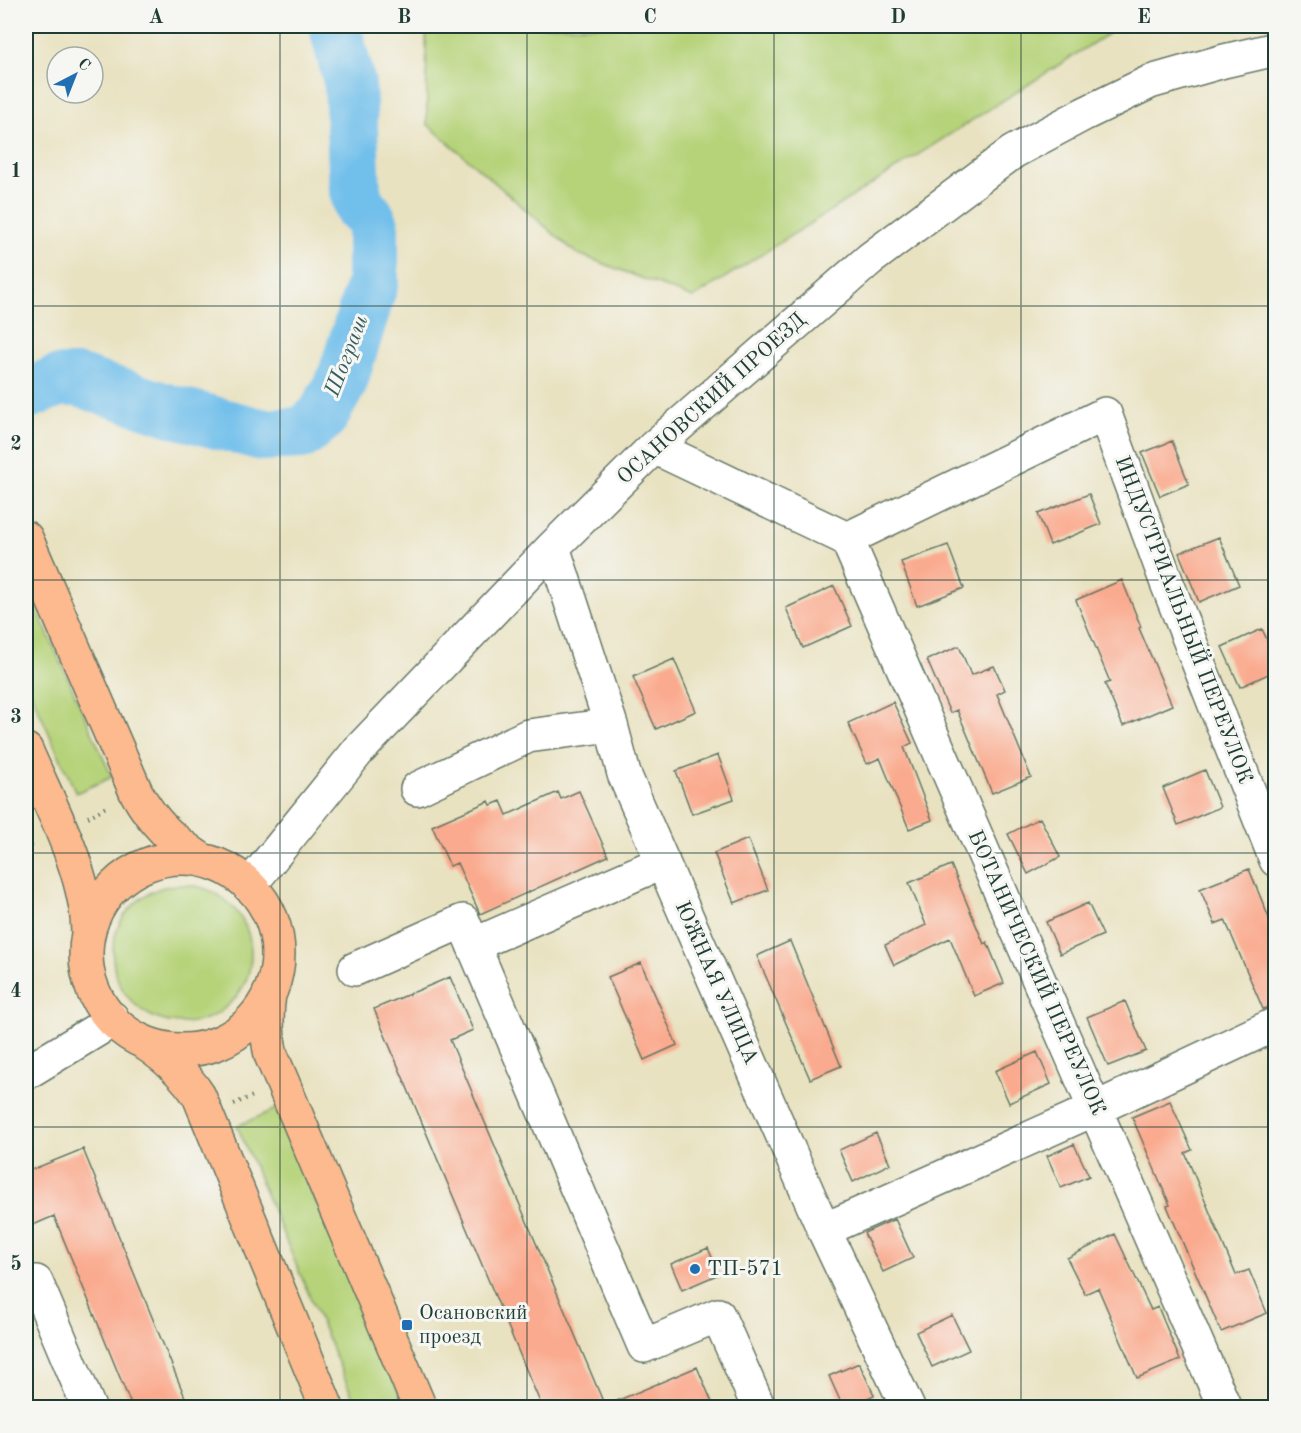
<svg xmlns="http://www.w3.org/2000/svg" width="1301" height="1433" viewBox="0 0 1301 1433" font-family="'Old Standard TT',serif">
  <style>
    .green { fill: #b6d379; stroke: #6a8856; stroke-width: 1.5 }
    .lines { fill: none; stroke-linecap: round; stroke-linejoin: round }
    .river { stroke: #71bfeb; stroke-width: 52 }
    .building { fill: #faaa8e }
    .minor-casing { stroke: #667765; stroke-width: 36 }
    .major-casing { stroke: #667765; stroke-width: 36 }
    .path { stroke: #667765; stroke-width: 4; stroke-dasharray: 1.5 4.5; stroke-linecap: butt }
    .minor { stroke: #fff; stroke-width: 33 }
    .major { stroke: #fcba8e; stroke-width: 33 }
    .grid { fill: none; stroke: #1f3d34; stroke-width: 1.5; stroke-opacity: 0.55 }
    .poi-dot { fill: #1f6fb2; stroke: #f6f6f2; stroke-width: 2 }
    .labels { text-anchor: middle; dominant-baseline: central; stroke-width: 6; stroke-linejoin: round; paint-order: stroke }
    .street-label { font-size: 21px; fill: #1f3d34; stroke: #f6f6f2 }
    .poi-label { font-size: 21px; fill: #1f3d34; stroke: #f6f6f2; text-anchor: start }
    .water-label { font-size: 22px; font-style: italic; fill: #345e62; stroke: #f6f6f2 }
    .neatline { fill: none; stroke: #1f3d34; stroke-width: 2 }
    .grid-label { font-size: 20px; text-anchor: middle; font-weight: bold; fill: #1f3d34 }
  </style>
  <rect width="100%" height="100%" fill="#f6f6f2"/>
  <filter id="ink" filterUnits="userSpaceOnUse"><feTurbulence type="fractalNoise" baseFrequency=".0167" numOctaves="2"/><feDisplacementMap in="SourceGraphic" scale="12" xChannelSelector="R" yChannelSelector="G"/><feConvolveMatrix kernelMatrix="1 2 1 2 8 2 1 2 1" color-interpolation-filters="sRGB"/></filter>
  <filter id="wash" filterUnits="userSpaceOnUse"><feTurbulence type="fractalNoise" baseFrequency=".008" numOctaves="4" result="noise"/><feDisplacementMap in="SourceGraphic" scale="24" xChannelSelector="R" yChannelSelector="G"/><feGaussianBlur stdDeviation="1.35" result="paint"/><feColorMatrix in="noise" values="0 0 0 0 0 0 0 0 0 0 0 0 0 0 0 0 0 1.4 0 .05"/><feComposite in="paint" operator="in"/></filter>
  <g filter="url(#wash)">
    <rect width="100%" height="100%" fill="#e9e2c1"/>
    <!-- green -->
    <path class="green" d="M426,26H1120L693,298L576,253L427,124Z
      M26,585L112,777L76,793L26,682Z
      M113 954a69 69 0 1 1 138 0a69 69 0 1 1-138 0Z
      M276,1109L405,1407H357L237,1126Z"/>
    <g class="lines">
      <!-- river -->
      <path class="river" d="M26,394L58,381H79L172,411L263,435L302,433L322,417L342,381L373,281V225L368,215L360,208L355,191L350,85L335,26"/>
    </g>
    <g id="blocks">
      <!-- building -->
      <path class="building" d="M1172,441L1189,484L1160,496L1142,453Z
        M1089,494L1101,524L1050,545L1038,514Z
        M1219,537L1239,585L1199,602L1179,553Z
        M948,545L964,588L917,606L901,562Z
        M1122,580L1141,627L1139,628L1172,705L1123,726L1105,684L1110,682L1076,600Z
        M834,586L852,626L803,648L786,608Z
        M1262,629L1275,657V671L1240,687L1222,647Z
        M959,646L971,675L994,666L1005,690L997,694L1031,777L992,793L957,710L950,713L927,660Z
        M674,659L696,711L656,729L633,677Z
        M893,702L912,743L904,747L932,820L909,829L880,758L867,764L848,723Z
        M718,755L734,799L692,814L676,771Z
        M1205,770L1220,807L1178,825L1163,788Z
        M579,791L608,856L480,914L457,863L450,866L432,826L489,801L491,805L501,801L507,815L558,792L561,799Z
        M1040,818L1060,857L1028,874L1008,834Z
        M748,839L768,890L734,903L714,853Z
        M951,865L984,944L987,942L1004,983L974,996L950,938L894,965L885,945L926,925L909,883Z
        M1249,869L1275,933V1006L1263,1009L1225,920L1215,924L1200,889Z
        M1088,903L1103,935L1060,954L1046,922Z
        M790,941L841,1066L810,1079L757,956Z
        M641,963L677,1045L644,1060L608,977Z
        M450,977L473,1030L450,1040L605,1406L697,1367L714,1407H542L374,1009Z
        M1125,1001L1146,1051L1108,1066L1087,1017Z
        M1037,1052L1051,1084L1009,1103L995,1071Z
        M1170,1101L1192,1150L1185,1153L1236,1275L1249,1270L1267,1313L1221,1332L1167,1206L1170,1205L1132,1117Z
        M876,1133L890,1164L853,1182L839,1150Z
        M1074,1144L1089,1176L1061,1188L1047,1156Z
        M83,1149L189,1407H132L54,1216L26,1228V1172Z
        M895,1219L913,1258L883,1272L864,1233Z
        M1115,1234L1151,1310L1158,1307L1180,1360L1137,1378L1098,1288L1085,1294L1067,1258Z
        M708,1248L719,1274L682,1290L671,1264Z
        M952,1315L969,1350L932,1367L916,1332Z
        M859,1363L874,1395L848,1407H843L829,1376Z"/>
    </g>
  </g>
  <g filter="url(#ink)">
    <use href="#blocks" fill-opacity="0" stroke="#667765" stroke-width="1.5"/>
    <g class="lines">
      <defs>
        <path id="minor" d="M654,447L847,539L1105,414L1167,583L1276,860
          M847,539L1225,1408
          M553,547L611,725L624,774L824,1230L908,1408
          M417,789L528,736L611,725
          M249,886L359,750L553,547L654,447L870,259L1013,152L1084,114L1150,82L1224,61L1276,49
          M473,945L663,862
          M355,969L463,921L644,1346L718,1315L759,1408
          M26,1073L100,1028L112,1018
          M824,1230L1095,1109L1276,1024
          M26,1293L36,1282L89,1408"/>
        <path id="major" d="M26,538L136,792C154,824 172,840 202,860
          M26,750C50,806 88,873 88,935
          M86 954a96 96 0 1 1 192 0a96 96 0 1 1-192 0Z
          M269,994C266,1015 266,1034 271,1055L420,1408
          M146,1044C168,1059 185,1074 199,1096L327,1408"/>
      </defs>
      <!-- minor casing -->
      <use href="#minor" class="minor-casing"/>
      <!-- major casing -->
      <use href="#major" class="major-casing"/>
      <!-- path -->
      <path class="path" d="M88,817L108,806
        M26,848L36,843
        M234,1104L255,1095"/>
      <!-- minor -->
      <use href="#minor" class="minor"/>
      <!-- major -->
      <use href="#major" class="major"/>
    </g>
  </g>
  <!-- grid -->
  <path class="grid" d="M280,26V1408M527,26V1408M774,26V1408M1021,26V1408M26,306H1276M26,580H1276M26,853H1276M26,1127H1276"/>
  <!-- markers -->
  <g class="poi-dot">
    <circle cx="695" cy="1269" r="6"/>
    <rect x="401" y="1319" width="12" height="12" rx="3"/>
  </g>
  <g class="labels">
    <!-- street labels -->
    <g class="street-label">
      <text transform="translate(712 399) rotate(-42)">ОСАНОВСКИЙ ПРОЕЗД</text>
      <text transform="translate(1183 620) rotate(69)">ИНДУСТРИАЛЬНЫЙ ПЕРЕУЛОК</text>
      <text transform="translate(1036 973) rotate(66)">БОТАНИЧЕСКИЙ ПЕРЕУЛОК</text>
      <text transform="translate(716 983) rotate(66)">ЮЖНАЯ УЛИЦА</text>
    </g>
    <!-- poi labels -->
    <g class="poi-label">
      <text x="707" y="1269">ТП-571</text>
      <text x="419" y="1313">Осановский<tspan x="419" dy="24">проезд</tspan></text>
    </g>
    <!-- water labels -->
    <g class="water-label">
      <text transform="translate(347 356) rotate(-69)">Шограш</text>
    </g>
  </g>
  <!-- margin -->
  <rect width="1301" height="1433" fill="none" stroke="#f6f6f2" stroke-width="66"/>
  <!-- north arrow -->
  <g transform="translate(75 75) rotate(42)"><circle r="28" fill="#f6f6f2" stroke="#a0aca6" stroke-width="1.5"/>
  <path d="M0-4.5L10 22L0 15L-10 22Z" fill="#1f6fb2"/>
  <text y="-9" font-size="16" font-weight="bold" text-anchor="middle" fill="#1f3d34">С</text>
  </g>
  <rect x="33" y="33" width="1235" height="1367" class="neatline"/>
  <g class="grid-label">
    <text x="156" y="23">A</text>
    <text x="404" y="23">B</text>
    <text x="650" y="23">C</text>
    <text x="898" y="23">D</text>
    <text x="1144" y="23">E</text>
    <text x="16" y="177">1</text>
    <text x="16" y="450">2</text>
    <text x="16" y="723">3</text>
    <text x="16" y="997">4</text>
    <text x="16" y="1270">5</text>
  </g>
</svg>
